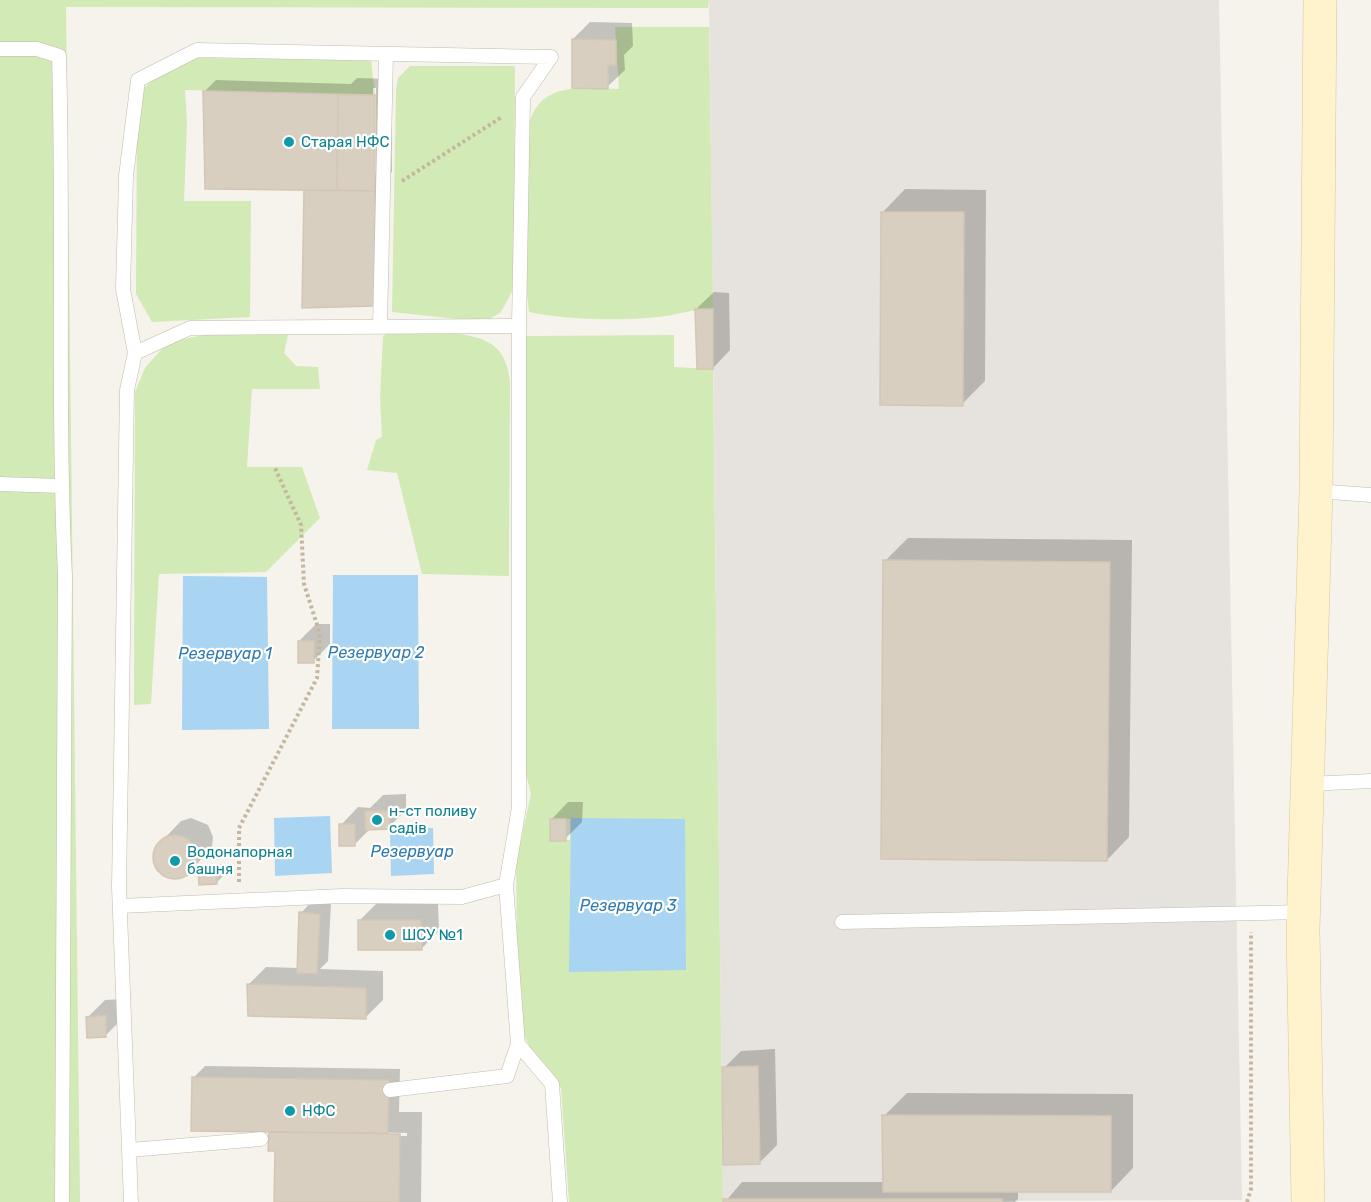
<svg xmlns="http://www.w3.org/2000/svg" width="1371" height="1202" viewBox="0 0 1371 1202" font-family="Rubik,sans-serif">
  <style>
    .industrial { fill: #e6e2dd }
    .green { fill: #d2eab5; fill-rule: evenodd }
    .water { fill: #a9d4f2 }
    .shadow { fill: #0003; fill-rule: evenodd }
    .building { fill: #d8cfc1; stroke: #d3c7b4; stroke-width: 1.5 }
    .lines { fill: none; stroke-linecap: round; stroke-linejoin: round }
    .service-casing { stroke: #c2bbae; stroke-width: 15 }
    .secondary-casing { stroke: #d6c79b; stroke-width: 34 }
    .path { stroke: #c4b79f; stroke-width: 4; stroke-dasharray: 3 3; stroke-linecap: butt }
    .service { stroke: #fff; stroke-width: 14 }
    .secondary { stroke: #fff3cd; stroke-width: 33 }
    .culture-dot { fill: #0f9aa8; stroke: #fff; stroke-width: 2 }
    .labels { text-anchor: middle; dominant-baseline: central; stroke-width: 4.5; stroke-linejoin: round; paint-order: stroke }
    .culture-label { font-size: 15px; fill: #0d838f; stroke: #fff; text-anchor: start }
    .water-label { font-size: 16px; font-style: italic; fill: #2e7ab2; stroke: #fff }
  </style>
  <rect width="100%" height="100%" fill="#f6f3ec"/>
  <!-- industrial -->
  <path class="industrial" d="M709,0H1219L1242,1200L723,1202Z"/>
  <!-- green -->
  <path class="green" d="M0,0H709L708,8L66,7L80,1202H0Z
    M615,27H709L713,309C693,309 677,315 658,317C621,321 566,320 529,312L526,288L529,125C539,81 583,88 619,89Z
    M196,58L371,60L375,95L185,90L187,123L184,201H251L250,317L152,322L136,294L137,122L141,91L156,77Z
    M410,66H515L514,288L501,312L485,322L392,312L396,90L398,78Z
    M289,331L284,353L296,366L318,367L320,389H252L247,467H302L320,518L266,572L159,574L151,704L134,705L135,392L145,368L168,342L220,332Z
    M390,332C418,333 474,328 495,347C505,355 508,369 510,381L509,576L422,574L397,473L367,470L376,440L382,437L380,398L383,336Z
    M674,335V367L713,369L723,1202H569L561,1088L532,1052L522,1031L517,942L516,863L531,794L525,770L526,336ZM550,819H570V840L550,841Z"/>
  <!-- water -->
  <path class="water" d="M333,575H418L419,729H332Z
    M183,576L267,577L269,729L182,730Z
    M330,816L332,873L275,876L274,818Z
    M571,818L685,819L686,970L569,972Z
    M433,828L434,874L391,876L390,829Z"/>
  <!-- shadow -->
  <path class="shadow" d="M590,22L632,23L633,46L624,55L625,70L607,87L573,39Z
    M357,78L391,79L392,172L380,184V299L305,191L205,91L216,80L351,84ZM373,88H376V174H373Z
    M905,189L986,190L985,381L962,404L883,212Z
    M714,292L729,293L730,350L713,368L696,309Z
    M908,538L1132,540L1129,837L1107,860L885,561Z
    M316,624H330V644L313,661L299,641Z
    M406,794V810L389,827L371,828L355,844L341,825L358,807L370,808L383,795Z
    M568,802H583L582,822L565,839L551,820Z
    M191,818L208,825L213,837L212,847L188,874L177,879L165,875L158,868L156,856L159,844L181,821Z
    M221,864L222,877L217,882L199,871L205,866Z
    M312,901L331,903L328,961L320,969L383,971V1000L365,1018L249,984L266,967L298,968L301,913Z
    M377,903L438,904L439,931L422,948L360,920Z
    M123,999V1018L105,1036L88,1017L105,1000Z
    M775,1049L777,1145L760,1162L724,1068L741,1051Z
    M205,1066L400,1069L399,1112H422L421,1202H275L276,1150H270V1131L193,1078ZM307,1131L407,1133V1136L307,1134Z
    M907,1093L1133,1094V1168L1111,1191H1018V1199L1015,1202H725L742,1182H884V1116Z"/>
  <!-- building -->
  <path class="building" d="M572,39L616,40V65H608V89L572,88Z
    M203,91L375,95V191L205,189Z
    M338,95H375V191L337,190Z
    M304,190L375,191V306L302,308Z
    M881,212H964L963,406L880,405Z
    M695,309H713V369H697Z
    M883,560L1110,562L1107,861L881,859Z
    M298,641H314V663H298Z
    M365,811H389L390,829L365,830Z
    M550,819H566V841H550Z
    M339,824H355V846H339Z
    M153 857a22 22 0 1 1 44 0a22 22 0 1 1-44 0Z
    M216,869L217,884L199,885L198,871Z
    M299,912L320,914L317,974L297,973Z
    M358,920H421L422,950H358Z
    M247,984L366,988V1019L248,1016Z
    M106,1015V1037L87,1038L86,1017Z
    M758,1066L760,1164L723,1165L722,1067Z
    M192,1077L389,1080L388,1133L191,1131Z
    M882,1115L1111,1116V1192H883Z
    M269,1132L400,1134L399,1202H274L275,1151H268Z
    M723,1199H1002V1202H723Z"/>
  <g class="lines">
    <defs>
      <path id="service" d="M0,49H37L59,56C64,229 57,403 65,576L62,1202
        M519,326V807L506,885L518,1044L552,1084L560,1202
        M380,327L386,54
        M0,484L61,486
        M1316,491L1371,495
        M1308,784L1371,781
        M120,906L342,896L462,897L506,885
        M842,922L1304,912
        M390,1090L507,1076L518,1044
        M130,1150L261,1139
        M131,1202L119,887L127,390L135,353L123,289L126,176L138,80L197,50L551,57L523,97L519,326L190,328L135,353"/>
      <path id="secondary" d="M1308,1202L1303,930L1316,491L1320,0"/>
    </defs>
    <!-- service casing -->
    <use href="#service" class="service-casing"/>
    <!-- secondary casing -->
    <use href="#secondary" class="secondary-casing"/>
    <!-- path -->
    <path class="path" d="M402,181L502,117
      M239,882V828L317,678L320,634L304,584L301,525L274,466
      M1247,1202L1251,1189V932"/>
    <!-- service -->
    <use href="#service" class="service"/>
    <!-- secondary -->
    <use href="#secondary" class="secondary"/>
  </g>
  <!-- markers -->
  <g class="culture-dot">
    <circle cx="289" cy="142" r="6"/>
    <circle cx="377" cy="820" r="6"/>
    <circle cx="175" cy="861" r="6"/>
    <circle cx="390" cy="935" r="6"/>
    <circle cx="290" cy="1111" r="6"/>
  </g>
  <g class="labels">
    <!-- culture labels -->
    <g class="culture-label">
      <text x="301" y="142">Старая НФС</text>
      <text x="389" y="811">н-ст поливу<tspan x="389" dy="17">садів</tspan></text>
      <text x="187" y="852">Водонапорная<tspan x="187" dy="17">башня</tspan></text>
      <text x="402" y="935">ШСУ №1</text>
      <text x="302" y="1111">НФС</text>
    </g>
    <!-- water labels -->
    <g class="water-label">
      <text x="376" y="652">Резервуар 2</text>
      <text x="225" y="653">Резервуар 1</text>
      <text x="412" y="851">Резервуар</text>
      <text x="628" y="905">Резервуар 3</text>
    </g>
  </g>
</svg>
